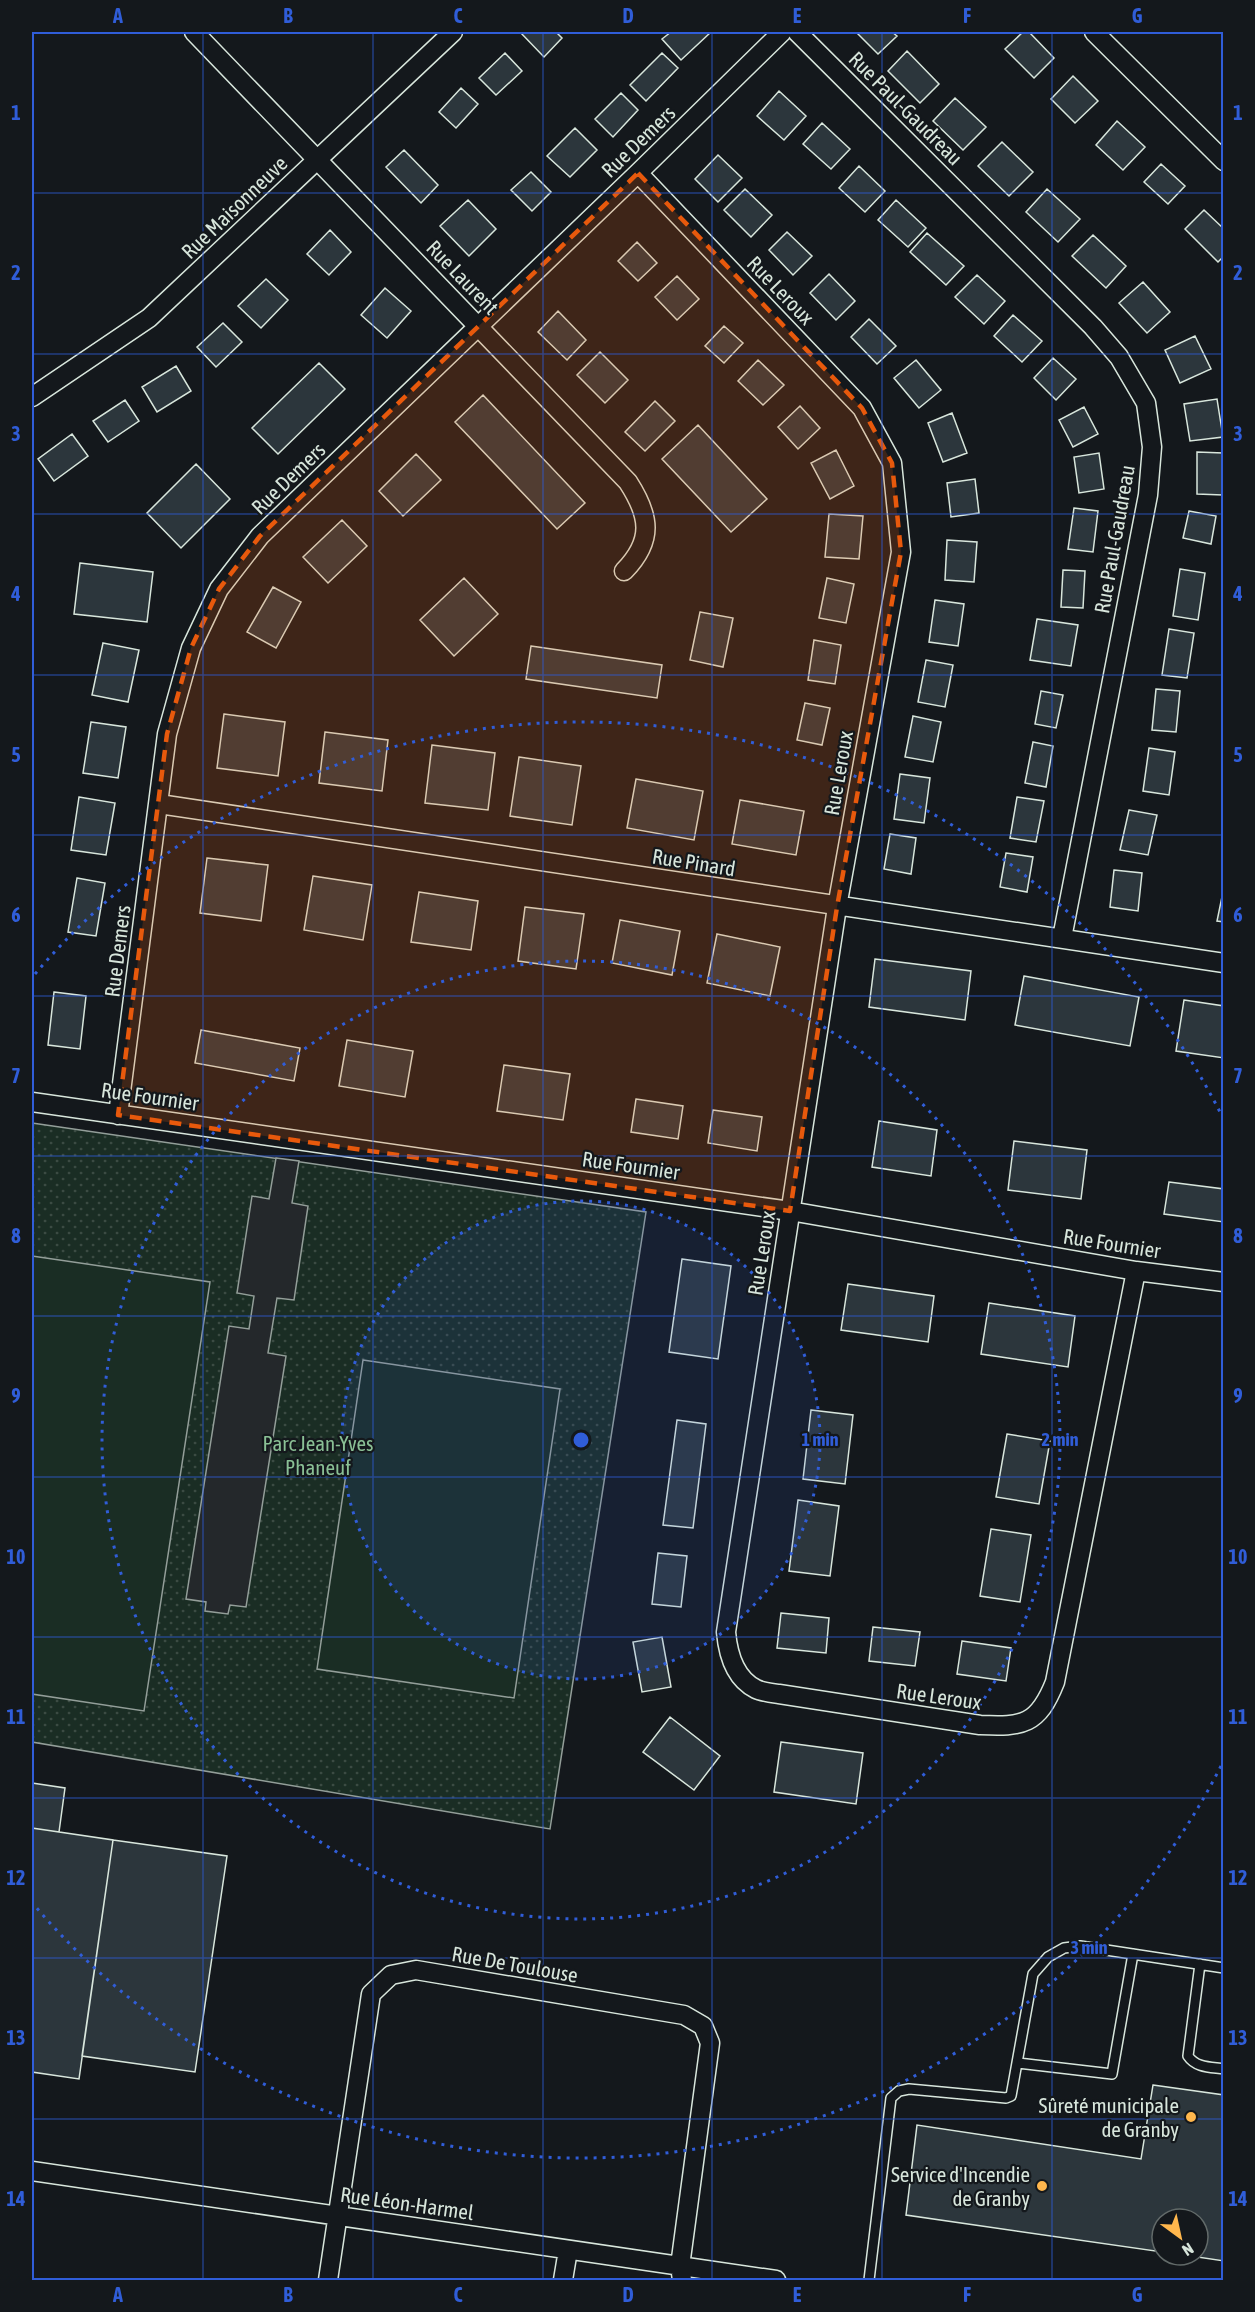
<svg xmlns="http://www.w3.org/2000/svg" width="1255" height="2312" viewBox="0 0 1255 2312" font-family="'Asap Condensed',sans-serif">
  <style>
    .green { fill: url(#green-dots); stroke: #939e99; stroke-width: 1.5 }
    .pitch { fill: #1a2d24; stroke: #939e99; stroke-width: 1.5 }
    .parking { fill: #24282b; stroke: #939e99; stroke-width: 1.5 }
    .building { fill: #2c363c; stroke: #d8e6dc; stroke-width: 1.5 }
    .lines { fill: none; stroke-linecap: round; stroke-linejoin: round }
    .service-casing { stroke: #d8e6dc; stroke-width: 12 }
    .minor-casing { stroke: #d8e6dc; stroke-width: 21 }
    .service { stroke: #14181c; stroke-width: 9 }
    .minor { stroke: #14181c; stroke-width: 18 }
    .marked { fill: #e8590c; fill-opacity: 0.2; stroke: #e8590c; stroke-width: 4.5; stroke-dasharray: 12 8; stroke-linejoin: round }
    .grid { fill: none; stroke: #305dd8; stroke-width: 1.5; stroke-opacity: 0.55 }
    .ring { fill: none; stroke: #305dd8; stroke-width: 3; stroke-dasharray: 3 6 }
    .poi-dot { fill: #ffb74d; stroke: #14181c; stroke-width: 2 }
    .labels { text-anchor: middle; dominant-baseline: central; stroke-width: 4.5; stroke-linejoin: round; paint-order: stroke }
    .street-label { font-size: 21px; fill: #d8e6dc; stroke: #14181c }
    .park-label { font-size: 21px; fill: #8ac095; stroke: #14181c }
    .poi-label { font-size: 21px; fill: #d8e6dc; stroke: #14181c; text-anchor: end }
    .centre { fill: #305dd8; stroke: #14181c; stroke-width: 3 }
    .ring-label { font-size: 18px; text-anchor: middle; font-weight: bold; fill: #305dd8; stroke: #14181c; stroke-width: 4.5; stroke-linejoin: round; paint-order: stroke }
    .neatline { fill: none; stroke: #305dd8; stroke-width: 2 }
    .grid-label { font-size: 20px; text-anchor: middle; font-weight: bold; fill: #305dd8 }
  </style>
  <defs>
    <pattern id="green-dots" width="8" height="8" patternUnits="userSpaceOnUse" patternTransform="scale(1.5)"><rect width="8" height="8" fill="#1a2d24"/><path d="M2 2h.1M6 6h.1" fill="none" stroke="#3b4b43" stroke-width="1.8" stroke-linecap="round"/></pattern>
  </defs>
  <rect width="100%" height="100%" fill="#14181c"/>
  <!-- green -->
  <path class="green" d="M32,1123L646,1212L550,1829L32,1742Z"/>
  <!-- pitch -->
  <path class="pitch" d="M32,1256L210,1282L144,1711L32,1694Z
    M363,1360L560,1389L514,1698L317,1669Z"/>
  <!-- parking -->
  <path class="parking" d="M276,1158L299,1161L292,1203L308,1206L294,1300L277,1298L268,1353L286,1356L246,1607L230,1605L228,1614L205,1611L206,1602L186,1599L229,1326L249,1329L254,1296L237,1293L252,1196L269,1199Z"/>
  <!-- building -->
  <path class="building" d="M520,32H556L562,38L544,57Z
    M671,32H711L681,60L662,39Z
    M856,32H892L897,36L878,54Z
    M1023,32H1029L1054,58L1034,78L1005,49Z
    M907,51L939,84L920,103L888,71Z
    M505,53L522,71L496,95L479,78Z
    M662,53L678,68L646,101L630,85Z
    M1073,76L1098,101L1075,123L1051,99Z
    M461,88L478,104L456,128L439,112Z
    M779,91L806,116L784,140L757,116Z
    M621,93L638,110L613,137L595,119Z
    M955,98L986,127L963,150L933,121Z
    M1117,121L1145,147L1123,170L1096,145Z
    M822,123L850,149L831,169L803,144Z
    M575,128L597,150L570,177L547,156Z
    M1002,142L1033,172L1009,196L978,166Z
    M404,150L438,185L421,203L386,167Z
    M718,155L742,178L718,202L695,179Z
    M1161,164L1185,186L1168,204L1144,182Z
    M859,166L885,191L865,212L839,188Z
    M531,172L551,192L532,211L511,190Z
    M745,189L772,215L751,237L724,210Z
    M1047,189L1080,219L1058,242L1026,212Z
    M468,200L496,229L469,256L440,226Z
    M896,200L926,228L908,247L878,220Z
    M1204,210L1224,229V256L1218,262L1185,229Z
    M330,230L351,252L329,275L307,254Z
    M787,232L812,256L793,275L769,250Z
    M927,233L964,266L946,285L910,252Z
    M1093,235L1126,266L1106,288L1072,256Z
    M637,242L657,263L638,281L618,261Z
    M829,274L855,301L836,320L810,293Z
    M977,275L1005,301L984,324L955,297Z
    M677,276L699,299L677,320L655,297Z
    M266,279L288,300L261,328L238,306Z
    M1143,282L1170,312L1147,333L1119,303Z
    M385,288L411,311L387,338L361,315Z
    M558,311L586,340L567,360L538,332Z
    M1013,315L1042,341L1022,362L994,336Z
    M869,319L896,346L877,364L851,337Z
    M223,323L242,342L216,367L197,347Z
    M724,326L743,343L724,363L705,346Z
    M1195,336L1211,369L1180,383L1165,350Z
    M600,352L628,380L605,403L577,375Z
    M1053,358L1076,379L1056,400L1034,378Z
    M758,360L784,385L763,405L738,381Z
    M916,360L941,390L919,408L894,378Z
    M319,363L345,389L278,454L252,428Z
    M176,366L191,391L157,412L142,387Z
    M483,395L585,503L557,529L455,422Z
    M1217,399L1223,437L1190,441L1184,404Z
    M125,400L139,421L108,442L93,421Z
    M655,401L675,421L645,451L625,432Z
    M800,406L820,428L798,449L778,427Z
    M1084,407L1098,434L1073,447L1059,420Z
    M952,413L967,453L943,462L928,423Z
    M698,425L767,499L731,532L662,459Z
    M72,434L88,456L54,481L38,459Z
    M836,450L854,486L830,499L811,463Z
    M1197,452L1223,453V495L1197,494Z
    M1099,453L1104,489L1079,493L1074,457Z
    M416,454L441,480L403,516L379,491Z
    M196,464L230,499L181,548L147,513Z
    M975,479L979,513L951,517L947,483Z
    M1074,508L1098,511L1093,552L1068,549Z
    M1189,511L1216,516L1211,544L1183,538Z
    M829,514L863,516L859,559L825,557Z
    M342,520L367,546L328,583L303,557Z
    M947,540L977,542L974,582L945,580Z
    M80,563L153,572L147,622L74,614Z
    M1180,569L1205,573L1198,620L1173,616Z
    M1063,570L1085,571L1083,608L1061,607Z
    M464,578L498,614L454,656L420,620Z
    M827,578L854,584L846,623L819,618Z
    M273,587L301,602L276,648L247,632Z
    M935,600L964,604L958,646L929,642Z
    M700,612L733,618L723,667L690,660Z
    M1037,619L1078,625L1071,666L1030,660Z
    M1169,629L1194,633L1187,678L1162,675Z
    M814,640L841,645L835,684L808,680Z
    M103,643L139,650L128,702L92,695Z
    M531,646L662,665L657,698L526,679Z
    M926,660L953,665L945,707L918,702Z
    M1156,689L1180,691L1176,732L1152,730Z
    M1041,691L1063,695L1056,728L1035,724Z
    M805,703L830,708L822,745L797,740Z
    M224,714L285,722L278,776L217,768Z
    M913,716L941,722L933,762L905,757Z
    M91,722L126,727L118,778L83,773Z
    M325,732L388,740L382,791L319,783Z
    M1033,742L1053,746L1046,787L1025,783Z
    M432,745L495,753L488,810L425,803Z
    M1149,748L1175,752L1169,795L1143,791Z
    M519,757L581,766L572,825L510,816Z
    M900,774L930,778L924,823L894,819Z
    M636,779L703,791L694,840L627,828Z
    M79,797L115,803L106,855L71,850Z
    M1017,797L1044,801L1036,842L1010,838Z
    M740,800L804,811L796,855L732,844Z
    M1129,810L1157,815L1148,855L1120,850Z
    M890,834L916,838L911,874L884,869Z
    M1006,853L1033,857L1027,892L1000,887Z
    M207,858L268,865L261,921L200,913Z
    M1114,870L1142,873L1138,911L1110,907Z
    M313,876L372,885L363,940L304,930Z
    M77,878L105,883L96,936L68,932Z
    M1224,887V922L1217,921Z
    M419,892L478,901L471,950L411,942Z
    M525,907L584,914L576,969L518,961Z
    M620,920L680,931L672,975L612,963Z
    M717,934L780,947L770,996L707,983Z
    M875,959L971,971L965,1020L869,1007Z
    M1024,976L1139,997L1130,1046L1015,1025Z
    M54,992L86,996L80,1049L48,1045Z
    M1184,1000L1224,1006V1058L1176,1051Z
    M201,1030L300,1048L294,1081L195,1063Z
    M347,1040L413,1051L405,1097L339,1086Z
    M504,1065L570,1074L563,1120L497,1111Z
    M636,1099L683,1106L678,1139L631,1132Z
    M713,1110L762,1117L757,1151L708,1143Z
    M879,1121L937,1130L931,1176L872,1167Z
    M1014,1141L1087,1150L1081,1199L1008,1190Z
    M1169,1182L1224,1189V1222L1164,1214Z
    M682,1259L731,1266L718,1359L669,1352Z
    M848,1284L934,1296L928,1342L841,1330Z
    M989,1303L1075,1316L1068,1367L981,1354Z
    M811,1410L853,1415L845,1484L803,1479Z
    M677,1420L706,1424L693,1528L663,1525Z
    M1007,1434L1050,1441L1039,1504L996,1497Z
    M798,1500L839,1506L830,1576L789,1571Z
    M991,1529L1031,1535L1020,1602L980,1596Z
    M658,1553L687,1556L681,1607L652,1604Z
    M781,1613L829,1618L826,1653L777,1648Z
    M873,1627L920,1632L915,1666L869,1661Z
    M662,1637L671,1687L642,1692L633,1642Z
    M962,1641L1011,1648L1006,1681L957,1674Z
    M670,1717L720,1756L694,1790L643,1752Z
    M781,1742L863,1753L856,1804L774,1792Z
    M32,1783L65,1788L59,1832L32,1828Z
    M32,1828L113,1840L79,2079L32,2072Z
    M113,1840L227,1856L195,2072L82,2056Z
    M1153,2085L1224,2095V2261L1184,2255H1198V2219H1162V2252L906,2215L917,2125L1141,2159Z"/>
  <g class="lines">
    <defs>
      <path id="service" d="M1200,1964L1188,2056C1196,2068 1211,2067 1224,2069
        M1018,2063L1112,2074L1133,1954
        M869,2280L891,2098L899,2091L909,2089L1006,2098L1011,2096L1033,1974L1048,1957L1064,1948L1080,1946L1224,1968"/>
      <path id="minor" d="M194,32L628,482C650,516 654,540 624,571
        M797,32L1093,327L1119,357L1146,403L1152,447L1148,495L1062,938
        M1094,32L1224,161
        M638,173L862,408L892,463L901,552L837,907L726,1632C728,1654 734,1678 756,1689C762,1692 772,1693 779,1694L980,1725C1023,1727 1038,1725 1055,1682L1136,1271
        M32,397L149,318L453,32
        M159,804L1224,963
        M32,1102L790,1211L1136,1271L1224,1282
        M118,1115L167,734L191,648L219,589L260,536L638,173L782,32
        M32,2171L776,2280
        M328,2280L371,1994L391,1975L416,1970L684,2015L703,2026L710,2043L680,2266L682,2280
        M563,2280L568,2250"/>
    </defs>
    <!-- service casing -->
    <use href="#service" class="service-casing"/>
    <!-- minor casing -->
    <use href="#minor" class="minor-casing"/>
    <!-- service -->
    <use href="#service" class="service"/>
    <!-- minor -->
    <use href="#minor" class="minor"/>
  </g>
  <!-- marked area -->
  <path class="marked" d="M638,173L862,408L892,463L901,552L837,907L790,1211L118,1115L167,734L191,648L219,589L260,536Z"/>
  <!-- grid -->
  <path class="grid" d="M203,32V2280M373,32V2280M543,32V2280M712,32V2280M882,32V2280M1052,32V2280M32,193H1224M32,354H1224M32,514H1224M32,675H1224M32,835H1224M32,996H1224M32,1156H1224M32,1316H1224M32,1477H1224M32,1637H1224M32,1798H1224M32,1958H1224M32,2119H1224"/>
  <!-- distance rings -->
  <circle cx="581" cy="1440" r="239" fill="#305dd8" fill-opacity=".12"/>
  <g class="ring">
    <circle cx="581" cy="1440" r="239"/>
    <circle cx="581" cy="1440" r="479"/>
    <path d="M1221 1766A718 718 0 0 1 35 1906M35 974A718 718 0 0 1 1221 1114"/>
  </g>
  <!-- markers -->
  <g class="poi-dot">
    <circle cx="1191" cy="2117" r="6"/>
    <circle cx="1042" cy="2186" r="6"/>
  </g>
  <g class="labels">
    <!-- street labels -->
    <g class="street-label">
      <text transform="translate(906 108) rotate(45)">Rue Paul-Gaudreau</text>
      <text transform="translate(638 141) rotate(-44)">Rue Demers</text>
      <text transform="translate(234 207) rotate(-44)">Rue Maisonneuve</text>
      <text transform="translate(463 277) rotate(46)">Rue Laurent</text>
      <text transform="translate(781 290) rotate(46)">Rue Leroux</text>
      <text transform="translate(288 478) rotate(-44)">Rue Demers</text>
      <text transform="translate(1114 539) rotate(-80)">Rue Paul-Gaudreau</text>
      <text transform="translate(838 773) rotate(-80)">Rue Leroux</text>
      <text transform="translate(694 862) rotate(9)">Rue Pinard</text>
      <text transform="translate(117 951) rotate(-83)">Rue Demers</text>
      <text transform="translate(150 1096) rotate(8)">Rue Fournier</text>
      <text transform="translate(631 1165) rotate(8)">Rue Fournier</text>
      <text transform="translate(1112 1243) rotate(9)">Rue Fournier</text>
      <text transform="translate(761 1253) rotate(-81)">Rue Leroux</text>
      <text transform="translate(939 1696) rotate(8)">Rue Leroux</text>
      <text transform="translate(515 1964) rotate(10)">Rue De Toulouse</text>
      <text transform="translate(407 2203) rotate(8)">Rue Léon-Harmel</text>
    </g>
    <!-- park labels -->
    <g class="park-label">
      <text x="318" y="1443">Parc Jean-Yves<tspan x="318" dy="24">Phaneuf</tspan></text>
    </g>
    <!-- poi labels -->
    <g class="poi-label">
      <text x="1179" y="2105">Sûreté municipale<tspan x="1179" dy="24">de Granby</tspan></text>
      <text x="1030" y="2174">Service d'Incendie<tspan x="1030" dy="24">de Granby</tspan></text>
    </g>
  </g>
  <circle cx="581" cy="1440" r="9" class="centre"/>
  <g class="ring-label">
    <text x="820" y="1446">1 min</text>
    <text x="1060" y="1446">2 min</text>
    <text x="1089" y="1954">3 min</text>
  </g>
  <!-- border -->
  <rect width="1255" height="2312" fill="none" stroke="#14181c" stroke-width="66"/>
  <!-- north arrow -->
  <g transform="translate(1180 2237) rotate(147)"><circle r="28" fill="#14181c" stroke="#626a69" stroke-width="1.5"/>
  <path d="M0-4.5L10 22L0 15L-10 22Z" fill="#ffb74d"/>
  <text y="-9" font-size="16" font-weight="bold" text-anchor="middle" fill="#d8e6dc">N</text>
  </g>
  <rect x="33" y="33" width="1189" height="2246" class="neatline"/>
  <g class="grid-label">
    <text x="118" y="23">A</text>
    <text x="288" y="23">B</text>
    <text x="458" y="23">C</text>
    <text x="628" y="23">D</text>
    <text x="797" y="23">E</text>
    <text x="967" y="23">F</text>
    <text x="1137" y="23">G</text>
    <text x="16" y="120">1</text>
    <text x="1238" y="120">1</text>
    <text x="16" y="280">2</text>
    <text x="1238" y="280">2</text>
    <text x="16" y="441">3</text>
    <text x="1238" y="441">3</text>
    <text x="16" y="601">4</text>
    <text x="1238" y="601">4</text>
    <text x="16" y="762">5</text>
    <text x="1238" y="762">5</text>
    <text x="16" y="922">6</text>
    <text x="1238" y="922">6</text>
    <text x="16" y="1083">7</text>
    <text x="1238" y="1083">7</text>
    <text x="16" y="1243">8</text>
    <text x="1238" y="1243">8</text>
    <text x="16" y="1403">9</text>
    <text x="1238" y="1403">9</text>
    <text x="16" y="1564">10</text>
    <text x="1238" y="1564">10</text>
    <text x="16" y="1724">11</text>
    <text x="1238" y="1724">11</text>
    <text x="16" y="1885">12</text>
    <text x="1238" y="1885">12</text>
    <text x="16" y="2045">13</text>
    <text x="1238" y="2045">13</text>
    <text x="16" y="2206">14</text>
    <text x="1238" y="2206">14</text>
    <text x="118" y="2302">A</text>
    <text x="288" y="2302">B</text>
    <text x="458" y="2302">C</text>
    <text x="628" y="2302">D</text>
    <text x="797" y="2302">E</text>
    <text x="967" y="2302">F</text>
    <text x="1137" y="2302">G</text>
  </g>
</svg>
